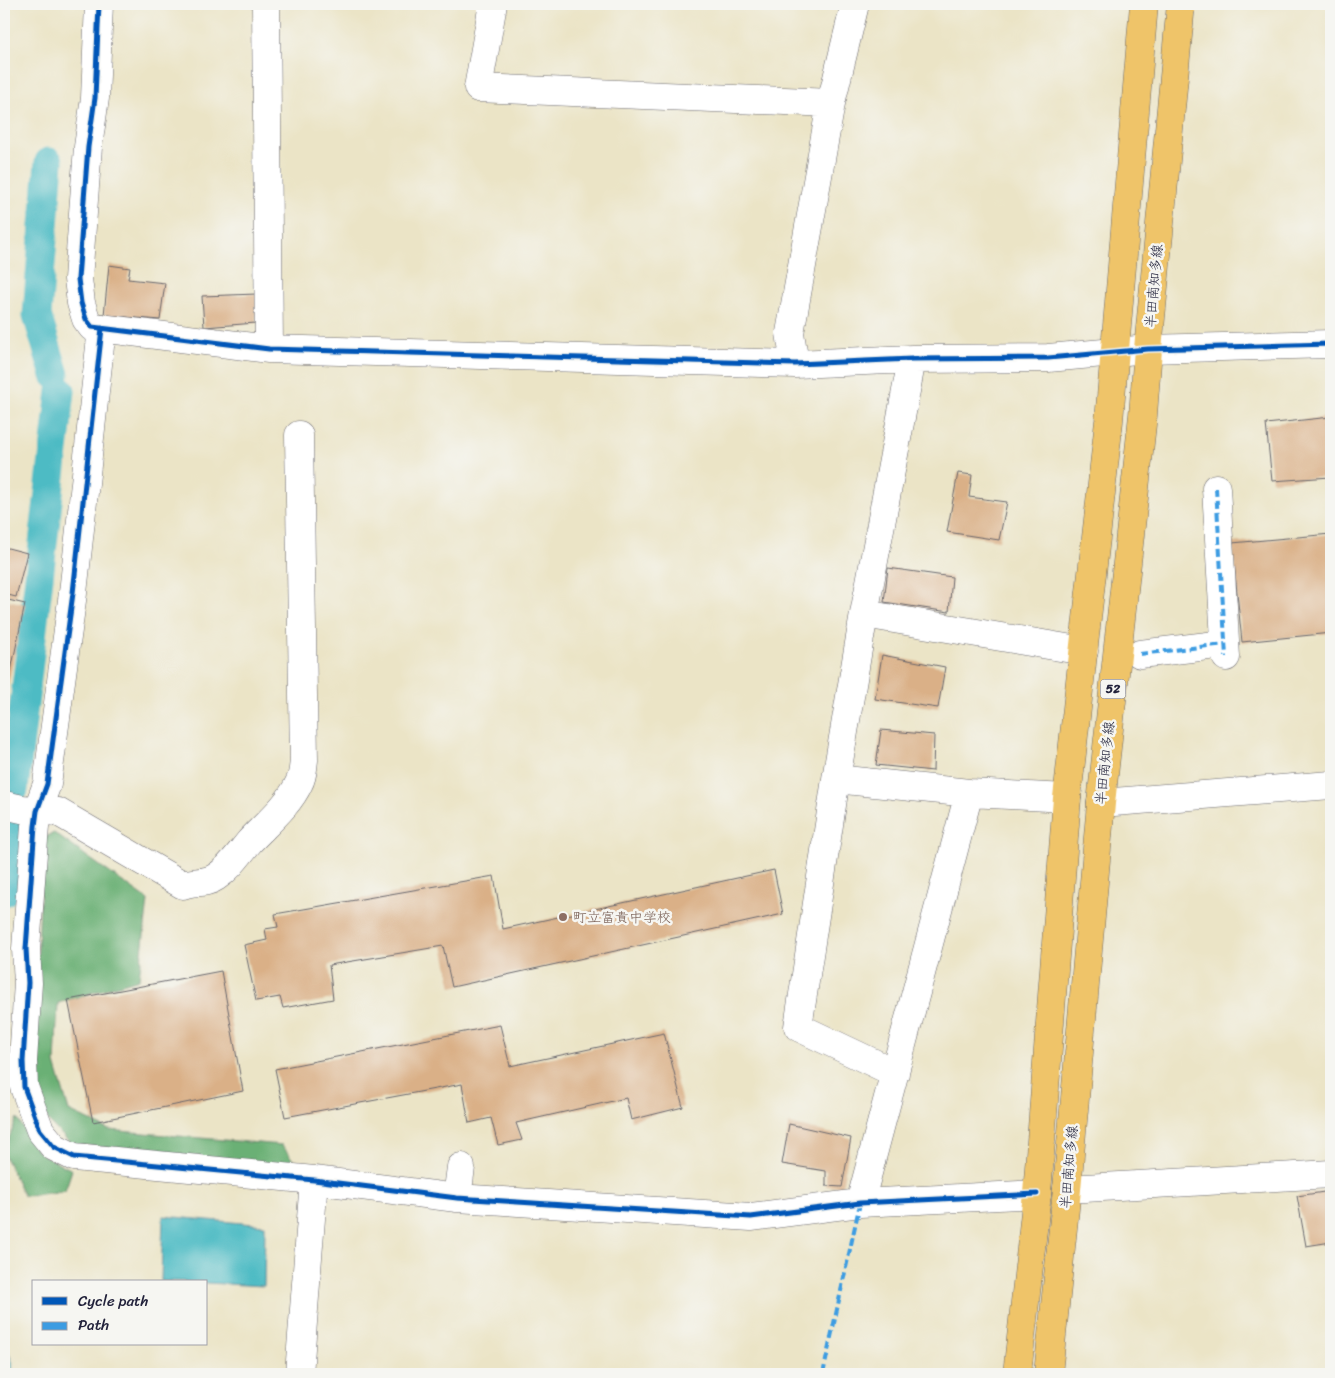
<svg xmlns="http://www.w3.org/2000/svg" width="1335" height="1378" viewBox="0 0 1335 1378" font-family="Sriracha,'Klee One',sans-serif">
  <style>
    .forest { fill: #6bb075; stroke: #466958 }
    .water { fill: #4dbbc4; stroke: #386e80 }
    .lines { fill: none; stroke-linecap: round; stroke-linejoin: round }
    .canal { stroke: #4dbbc4; stroke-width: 29 }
    .building { fill: #dab087 }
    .minor-casing { stroke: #68666c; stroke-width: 29 }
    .major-casing { stroke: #68666c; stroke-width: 29 }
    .minor { stroke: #fff; stroke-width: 28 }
    .major { stroke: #efc469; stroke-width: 28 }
    .quiet { stroke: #3c9ce2; stroke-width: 4; stroke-dasharray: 8 4; stroke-linecap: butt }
    .cycleway-casing { stroke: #f6f6f2; stroke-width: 8 }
    .cycleway { stroke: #0057b8; stroke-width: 5 }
    .education-dot { fill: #8d6e63; stroke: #f6f6f2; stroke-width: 2 }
    .labels { text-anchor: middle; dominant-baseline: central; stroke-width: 5; stroke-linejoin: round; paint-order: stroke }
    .shield { fill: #f6f6f2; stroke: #626272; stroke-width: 1 }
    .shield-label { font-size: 12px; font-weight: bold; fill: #22223b }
    .street-label { font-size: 14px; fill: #22223b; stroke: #f6f6f2 }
    .education-label { font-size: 14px; fill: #785e54; stroke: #f6f6f2; text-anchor: start }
  </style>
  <rect width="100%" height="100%" fill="#f6f6f2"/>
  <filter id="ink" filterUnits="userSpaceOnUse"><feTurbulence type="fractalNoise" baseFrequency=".02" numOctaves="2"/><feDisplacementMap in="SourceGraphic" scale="10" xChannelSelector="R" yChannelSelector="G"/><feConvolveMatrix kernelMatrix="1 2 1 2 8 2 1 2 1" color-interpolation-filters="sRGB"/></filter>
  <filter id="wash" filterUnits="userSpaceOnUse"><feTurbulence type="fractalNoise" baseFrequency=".0096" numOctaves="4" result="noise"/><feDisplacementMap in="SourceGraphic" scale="20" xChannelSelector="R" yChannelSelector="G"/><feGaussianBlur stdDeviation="1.12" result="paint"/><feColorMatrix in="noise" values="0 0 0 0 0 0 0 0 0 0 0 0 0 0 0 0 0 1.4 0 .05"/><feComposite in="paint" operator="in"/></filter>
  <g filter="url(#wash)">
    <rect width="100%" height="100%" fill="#ebe4c6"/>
    <!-- forest -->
    <path class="forest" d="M14,710L4,792V726Z
      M54,833L148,900L139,979L58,1003L55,1063L69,1111L109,1130L282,1145L299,1168L71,1144L48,1121L37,1094L33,1060L43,838Z
      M17,1118L38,1152L72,1170L65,1191L24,1196L4,1155V1150Z"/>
    <!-- water -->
    <path class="water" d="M163,1216L265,1225L264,1286L206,1283V1282L161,1281Z
      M4,1336L12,1363V1374H4Z"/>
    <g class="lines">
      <!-- canal -->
      <path class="canal" d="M49,162L37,315L55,375
        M14,789L61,391
        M4,892L12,821"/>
    </g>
    <g id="blocks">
      <!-- building -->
      <path class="building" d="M109,265L130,268L128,279L165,283L160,320L104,315Z
        M257,294L256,323L204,327L202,296Z
        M1331,417V477L1272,481L1266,424Z
        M958,473L972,475L969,497L1007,502L999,540L947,532Z
        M1331,534V633L1242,642L1232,543Z
        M4,547L27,553L16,597L4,594Z
        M888,568L952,577L949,612L884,602Z
        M4,599L25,604L8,685L4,684Z
        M882,655L945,667L938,708L875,699Z
        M881,730L934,735L933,771L876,765Z
        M774,870L783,914L452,987L443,946L329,965L333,999L283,1008L280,997L256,1001L244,945L267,940L265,929L278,927L275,914L494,876L503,929Z
        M221,971L243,1091L93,1122L68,1000Z
        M500,1025L510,1066L664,1033L683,1107L631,1120L626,1098L516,1123L522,1140L498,1145L491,1118L469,1123L462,1084L285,1117L275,1069Z
        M789,1124L851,1138L842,1187L826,1186V1171L782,1164Z
        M1331,1191V1242L1306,1246L1297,1196Z"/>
    </g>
  </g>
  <g filter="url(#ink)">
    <use href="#blocks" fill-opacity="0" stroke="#68666c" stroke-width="1"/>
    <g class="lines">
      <defs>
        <path id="minor" d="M99,4L95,98L88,147L78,279L81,303L86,319L92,327L269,349L795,364L912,359L1048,358L1148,349L1331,344
          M266,4L269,349
          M493,4L478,88L831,103
          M102,328L73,593L47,784L37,811L35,826L26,949L28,983L23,1061L24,1087L40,1130L54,1147L74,1157L314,1180L457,1198L751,1217L860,1203L1037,1194
          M795,364L790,333L831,103L855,4
          M1216,488L1226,657
          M864,614L1084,651
          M1140,654L1225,644
          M836,779L969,793
          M1101,803L1331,785
          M4,805L22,809L58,812L183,885C193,881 206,884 216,877C230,868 239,854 250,841C267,823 289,805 299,783C303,776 303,768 304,760L299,435
          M895,1073L798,1027L836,779L864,614L912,359
          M1067,1189L1331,1174
          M457,1198L461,1167
          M860,1203L969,793L1067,798
          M299,1374L314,1180"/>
        <path id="major" d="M1017,1374L1037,1194L1067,798L1109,421L1144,4
          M1048,1374L1067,1189L1101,803L1143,415L1148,349L1181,4"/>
      </defs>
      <!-- minor casing -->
      <use href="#minor" class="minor-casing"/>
      <!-- major casing -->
      <use href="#major" class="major-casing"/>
      <!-- minor -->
      <use href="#minor" class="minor"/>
      <!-- major -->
      <use href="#major" class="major"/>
      <!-- quiet -->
      <path class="quiet" d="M1216,488L1226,657
        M1140,654L1225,644
        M823,1374L860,1203"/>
      <defs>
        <path id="cycleway" d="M99,4L95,98L88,147L78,279L81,303L86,319L92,327L269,349L795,364L912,359L1048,358L1148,349L1331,344
          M102,328L73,593L47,784L37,811L35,826L26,949L28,983L23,1061L24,1087L40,1130L54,1147L74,1157L314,1180L457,1198L751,1217L860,1203L1037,1194"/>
      </defs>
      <!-- cycleway casing -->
      <use href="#cycleway" class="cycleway-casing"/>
      <!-- cycleway -->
      <use href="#cycleway" class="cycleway"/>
    </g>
  </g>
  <!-- markers -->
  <circle class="education-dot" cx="563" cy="917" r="5"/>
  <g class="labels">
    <!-- shield labels -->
    <rect class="shield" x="1100.5" y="679.5" width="25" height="19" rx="4"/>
    <g class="shield-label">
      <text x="1113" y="689">52</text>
    </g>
    <!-- street labels -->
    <g class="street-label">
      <text transform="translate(1154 286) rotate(-85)">半田南知多線</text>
      <text transform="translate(1105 763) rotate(-84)">半田南知多線</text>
      <text transform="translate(1069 1167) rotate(-85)">半田南知多線</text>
    </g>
    <!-- education labels -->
    <g class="education-label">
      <text x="573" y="917">町立富貴中学校</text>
    </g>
  </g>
  <!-- margin -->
  <rect width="1335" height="1378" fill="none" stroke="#f6f6f2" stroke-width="20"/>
  <!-- legend -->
  <rect x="32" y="1280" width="175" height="65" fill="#f6f6f2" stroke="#a1a1a9"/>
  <rect x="42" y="1297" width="25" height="8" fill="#0057b8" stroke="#a1a1a9"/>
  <text x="78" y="1306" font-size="15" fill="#22223b">Cycle path</text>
  <rect x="42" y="1322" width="25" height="8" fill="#3c9ce2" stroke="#a1a1a9"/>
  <text x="78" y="1330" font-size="15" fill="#22223b">Path</text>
</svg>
